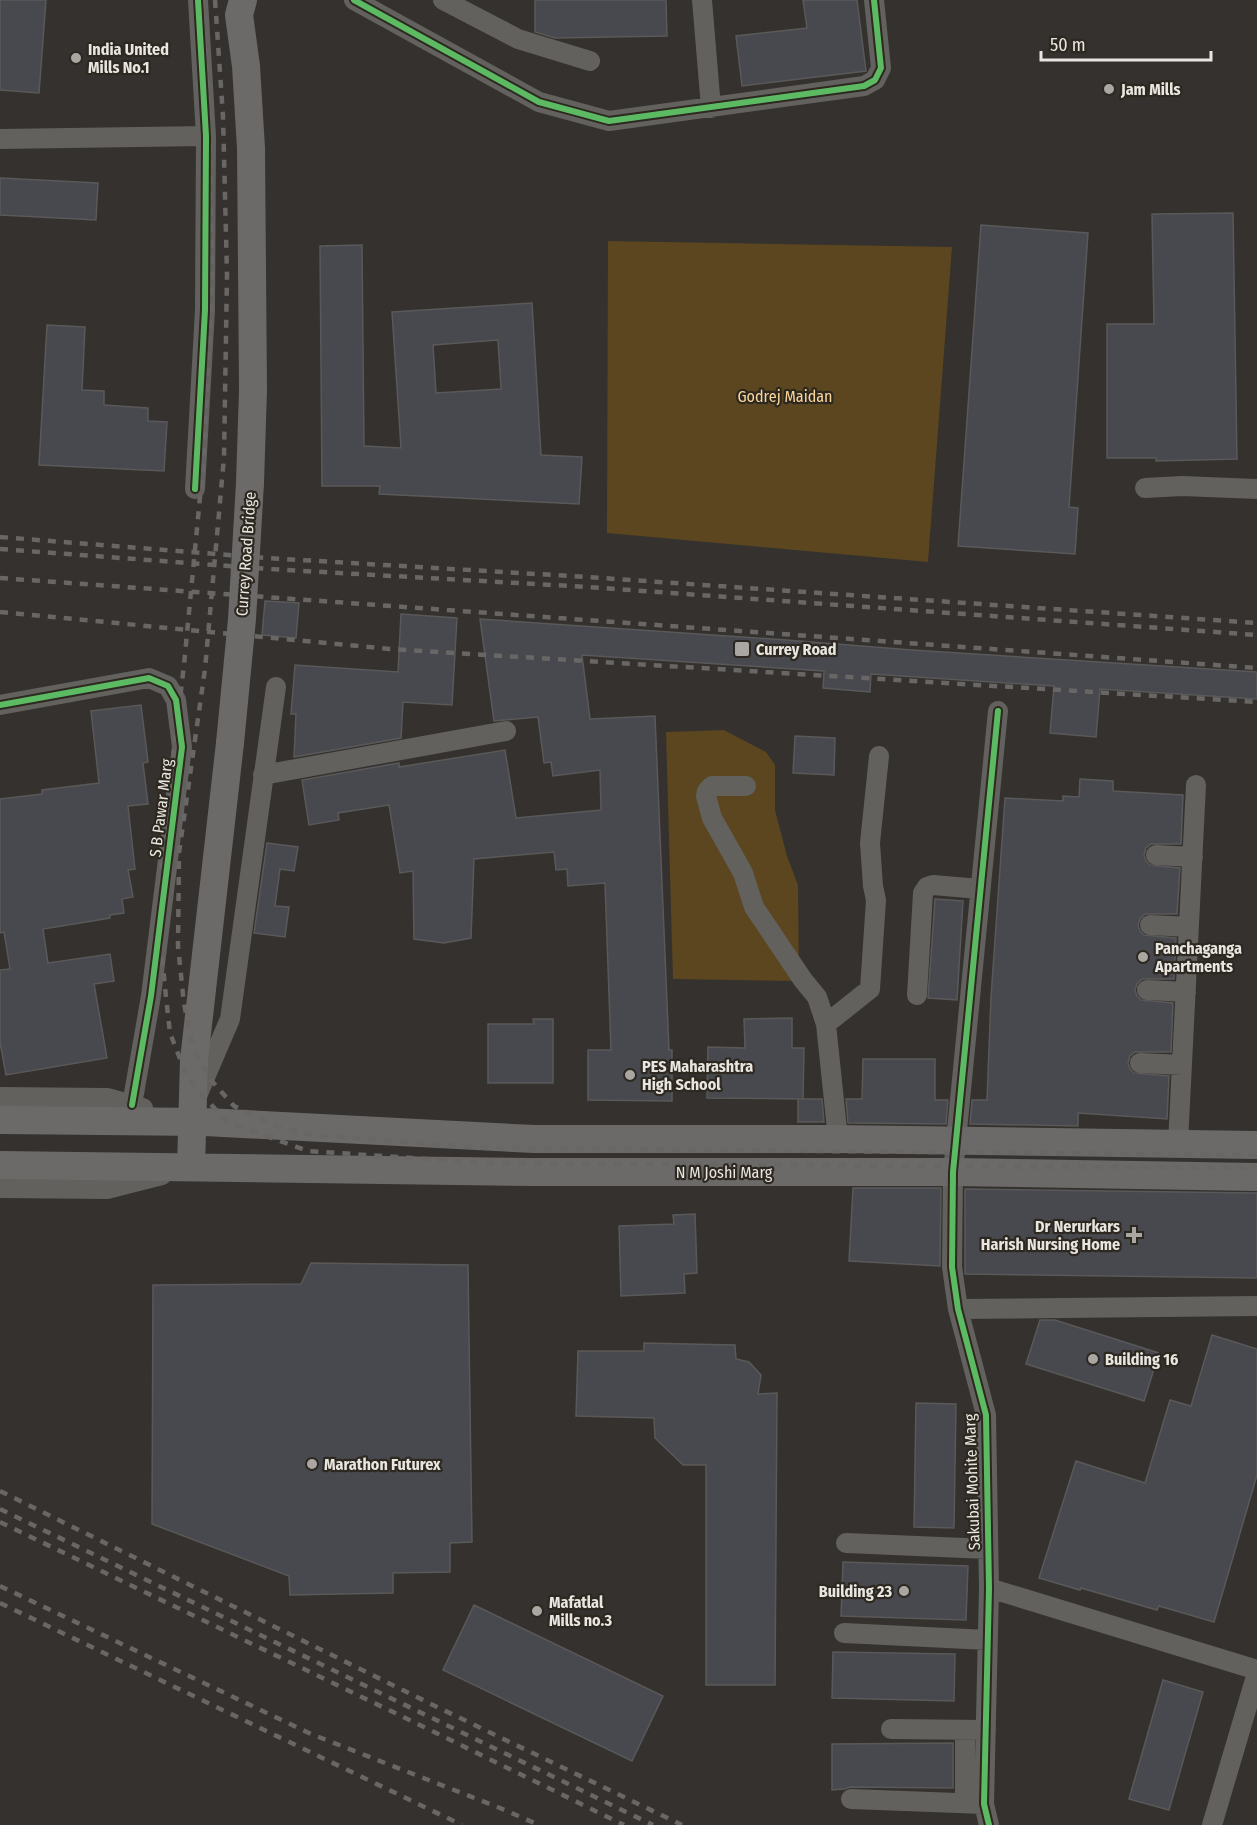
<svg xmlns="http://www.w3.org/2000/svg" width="1257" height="1825" viewBox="0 0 1257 1825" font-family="'Fira Sans Condensed',sans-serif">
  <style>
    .green { fill: #5b461f }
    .building { fill: #48484f; stroke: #5a5959; stroke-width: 1.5; fill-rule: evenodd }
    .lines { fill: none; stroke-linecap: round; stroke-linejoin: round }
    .minor { stroke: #62615e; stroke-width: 20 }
    .secondary { stroke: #6b6a69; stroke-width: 28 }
    .rail { stroke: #696765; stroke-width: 4.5; stroke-dasharray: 8 8; stroke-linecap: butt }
    .secondary-bridge { stroke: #6b6a69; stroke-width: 28 }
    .cycleway-casing { stroke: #2d2820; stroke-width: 10 }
    .cycleway { stroke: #5cba63; stroke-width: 6 }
    .poi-dot { fill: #aaa7a2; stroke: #2d2820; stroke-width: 2 }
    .labels { text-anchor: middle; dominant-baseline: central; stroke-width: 4.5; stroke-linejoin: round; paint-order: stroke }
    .poi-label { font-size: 16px; font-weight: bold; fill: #e9e6e1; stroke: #2d2820; text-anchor: start }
    .park-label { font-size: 16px; fill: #fbd69a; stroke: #2d2820 }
    .street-label { font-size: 16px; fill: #e9e6e1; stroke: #2d2820 }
  </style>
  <rect width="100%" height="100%" fill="#34312e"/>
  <!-- green -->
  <path class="green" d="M608,241L952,247L928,562L607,533Z
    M724,730L766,752L775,765V810L787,856L798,885L799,981L673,979L666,732Z"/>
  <!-- building -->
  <path class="building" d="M0,0H46L39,93L0,90Z
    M535,0H666L667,36L555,38L535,32Z
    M803,0H857L866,71L742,86L736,36L807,28Z
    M0,178L98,183L96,220L0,215Z
    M1233,213L1237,459L1156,461V458H1107V324H1154L1152,214Z
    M981,225L1088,233L1069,507L1078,508L1075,554L958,546Z
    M362,245L364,446L401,448L392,312L532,303L541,455L582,457L579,504L379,494L380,486H322L320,246ZM498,340L501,389L436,393L433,345Z
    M47,325L85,327L82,390L104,391V405L148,408V421L167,422L164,471L39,465Z
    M265,601L299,603L296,638L262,635Z
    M401,614L457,618L452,705L403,702L401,738L294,757L296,714H291L295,665L398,672Z
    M480,619L786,640L912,650L1257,672V699L1100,689L1096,737L1050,733L1054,686L871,674L870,692L823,688L824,671L582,655L590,719L655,716L669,1050H672V1101L588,1100V1050H611L605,883L568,886L567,869L556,870L554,852L474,859L471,938L444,943L414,939L413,871L400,873L389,805L338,813L339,820L309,825L302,780L399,763V767L505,750L516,818L601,810L600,770L553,776L551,762L544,763L538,717L494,721Z
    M141,705L148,762L143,763L148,804L128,806L135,869L128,870L133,897L122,899L124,913L110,915V918L43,929L48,963L110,954L114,981L94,984L107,1058L6,1075L0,1042V970L10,969L4,932L0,933V799L42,794V790L99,783L91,711Z
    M795,736L835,738L834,775L793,773Z
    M1080,779L1113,781V791L1183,795L1181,844H1151L1146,848L1144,855L1146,861L1150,865L1180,868L1177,914H1145L1140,919L1138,925L1140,931L1144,935L1176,938L1174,979H1142L1137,984L1135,990L1137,996L1141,1000L1173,1003L1171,1052H1135L1130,1056L1128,1063L1130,1069L1134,1073L1169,1076L1167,1119L1078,1113V1126L970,1124L972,1100H987L991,997L1005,798L1063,801V796L1079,797Z
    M267,843L298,847L294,871L280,869L275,906L289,907L285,937L254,933Z
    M935,899L963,901L957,1000L928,998Z
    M792,1018V1048H804L803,1099L707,1098L708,1047L745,1048L744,1019Z
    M533,1019H553V1083H488V1024H534Z
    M863,1059H935V1100H948L946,1124L848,1123L846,1099H862Z
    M798,1099H822L824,1122H798Z
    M853,1188H941L940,1266L849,1261Z
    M965,1189L1257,1193V1278L965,1274Z
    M695,1214L697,1273L684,1274L685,1293L621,1296L619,1226L674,1224L673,1215Z
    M311,1263L468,1265L472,1542L450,1543V1572L393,1573V1593L290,1595L289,1576L152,1524L153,1285L301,1284Z
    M1040,1320H1055L1159,1353L1144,1401L1026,1364Z
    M1212,1335L1257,1349V1475L1214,1622L1159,1606L1157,1610L1081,1588L1080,1590L1039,1578L1076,1461L1145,1483L1170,1400L1191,1406Z
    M644,1343L735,1345L736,1359L749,1362L761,1375L758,1394L777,1393L775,1685H706V1465H683L655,1438L654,1418L576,1416L578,1351H644Z
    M916,1403L956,1404L954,1528L914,1527Z
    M843,1562L968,1566L966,1620L841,1616Z
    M474,1605L663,1696L632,1761L443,1670Z
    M833,1652L955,1654L954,1701L832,1698Z
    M1163,1680L1203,1692L1169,1810L1129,1799Z
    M953,1743V1788L851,1787L844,1789L832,1790V1744Z"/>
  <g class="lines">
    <!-- minor -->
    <path class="minor" d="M354,0L539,102L609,121L864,86L875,80L881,68L874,0
      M443,0L518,39L590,61
      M702,0L711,108
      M0,139L206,136
      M1145,488L1182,486L1257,489
      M195,489L205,310L206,136L198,0
      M0,705L149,678L168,686L176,700L182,747L151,996L132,1105
      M263,775L506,731
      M746,786H712L707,791L706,796L712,818L743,873L754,907L803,980L817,997L826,1024L838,1139
      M1156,855L1193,857
      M1150,925L1189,927
      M1147,990L1186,992
      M917,995L923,893L927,887L933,885L980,889
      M826,1024L870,989L876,900L873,886L870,843L879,756
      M1140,1063L1182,1065
      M197,1096L230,1019L276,687
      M0,1097L108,1098L143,1108
      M1178,1143L1196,785
      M0,1188L107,1189L162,1175
      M958,1309L1257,1306
      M846,1543L988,1549
      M989,1588L1257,1670
      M844,1633L988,1640
      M891,1729L986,1730
      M851,1799L984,1804
      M965,1803V1730
      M989,1825L984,1804L989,1588L986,1415L958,1309L952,1267L953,1172L956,1141L998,711
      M1212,1825L1257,1673"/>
    <!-- secondary -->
    <path class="secondary" d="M243,0L239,15L246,66L251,148L253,390L250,483
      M0,1120L205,1122L534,1139H838L1257,1145
      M0,1165L534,1172H953L1257,1177
      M191,1167L194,1060L230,743"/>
    <!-- rail -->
    <path class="rail" d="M202,0L209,115L212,273L204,455L184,665L162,851L161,946L166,997L170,1033L188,1079L227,1122L308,1151L486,1163L1257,1168
      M215,0L223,116L227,275L224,457L205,669L179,853L178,946L184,1004L193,1047L209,1078L234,1106L278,1127L314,1135L488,1148L1257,1155
      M0,537L267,558L587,577L1257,623
      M0,549L269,569L588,587L1257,635
      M0,578L1257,668
      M0,612L389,649L1257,702
      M0,1491L433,1705L682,1825
      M0,1509L653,1825
      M0,1522L428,1729L624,1825
      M0,1586L311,1734L500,1808L539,1825
      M0,1603L462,1825"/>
    <!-- secondary-bridge -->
    <path class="secondary-bridge" d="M230,743L242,619L250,483"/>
    <defs>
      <path id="cycleway" d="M354,0L539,102L609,121L864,86L875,80L881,68L874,0
        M195,489L205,310L206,136L198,0
        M0,705L149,678L168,686L176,700L182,747L151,996L132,1105
        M989,1825L984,1804L989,1588L986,1415L958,1309L952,1267L953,1172L956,1141L998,711"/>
    </defs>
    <!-- cycleway casing -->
    <use href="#cycleway" class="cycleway-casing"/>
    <!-- cycleway -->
    <use href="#cycleway" class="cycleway"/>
  </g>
  <!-- markers -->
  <g class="poi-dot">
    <circle cx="76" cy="58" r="6"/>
    <circle cx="1109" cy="89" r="6"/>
    <rect x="734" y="641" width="16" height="16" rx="3"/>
    <circle cx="1143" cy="957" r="6"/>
    <circle cx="630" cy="1075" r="6"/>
    <path d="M1131 1226h6v6h6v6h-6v6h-6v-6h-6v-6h6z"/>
    <circle cx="1093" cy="1359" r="6"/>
    <circle cx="312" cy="1464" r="6"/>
    <circle cx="904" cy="1591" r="6"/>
    <circle cx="537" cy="1611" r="6"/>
  </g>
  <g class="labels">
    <!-- poi labels -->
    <g class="poi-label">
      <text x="88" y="49">India United<tspan x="88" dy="18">Mills No.1</tspan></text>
      <text x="1121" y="89">Jam Mills</text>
      <text x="756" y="649">Currey Road</text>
      <text x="1155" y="948">Panchaganga<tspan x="1155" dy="18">Apartments</tspan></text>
      <text x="642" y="1066">PES Maharashtra<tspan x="642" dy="18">High School</tspan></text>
      <text x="1120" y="1226" text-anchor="end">Dr Nerurkars<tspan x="1120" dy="18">Harish Nursing Home</tspan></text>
      <text x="1105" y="1359">Building 16</text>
      <text x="324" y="1464">Marathon Futurex</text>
      <text x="892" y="1591" text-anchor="end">Building 23</text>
      <text x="549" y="1602">Mafatlal<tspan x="549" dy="18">Mills no.3</tspan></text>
    </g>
    <!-- park labels -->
    <g class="park-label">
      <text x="785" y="396">Godrej Maidan</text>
    </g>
    <!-- street labels -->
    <g class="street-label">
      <text transform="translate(246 554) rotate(-86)">Currey Road Bridge</text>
      <text transform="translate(161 808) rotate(-83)">S B Pawar Marg</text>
      <text x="724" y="1172">N M Joshi Marg</text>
      <text transform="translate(972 1482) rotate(-92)">Sakubai Mohite Marg</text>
    </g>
  </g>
  <!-- scale -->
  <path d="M1041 51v9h170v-9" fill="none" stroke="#e9e6e1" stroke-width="3"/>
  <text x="1050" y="51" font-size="18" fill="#e9e6e1" stroke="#2d2820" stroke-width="4.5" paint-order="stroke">50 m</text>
</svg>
